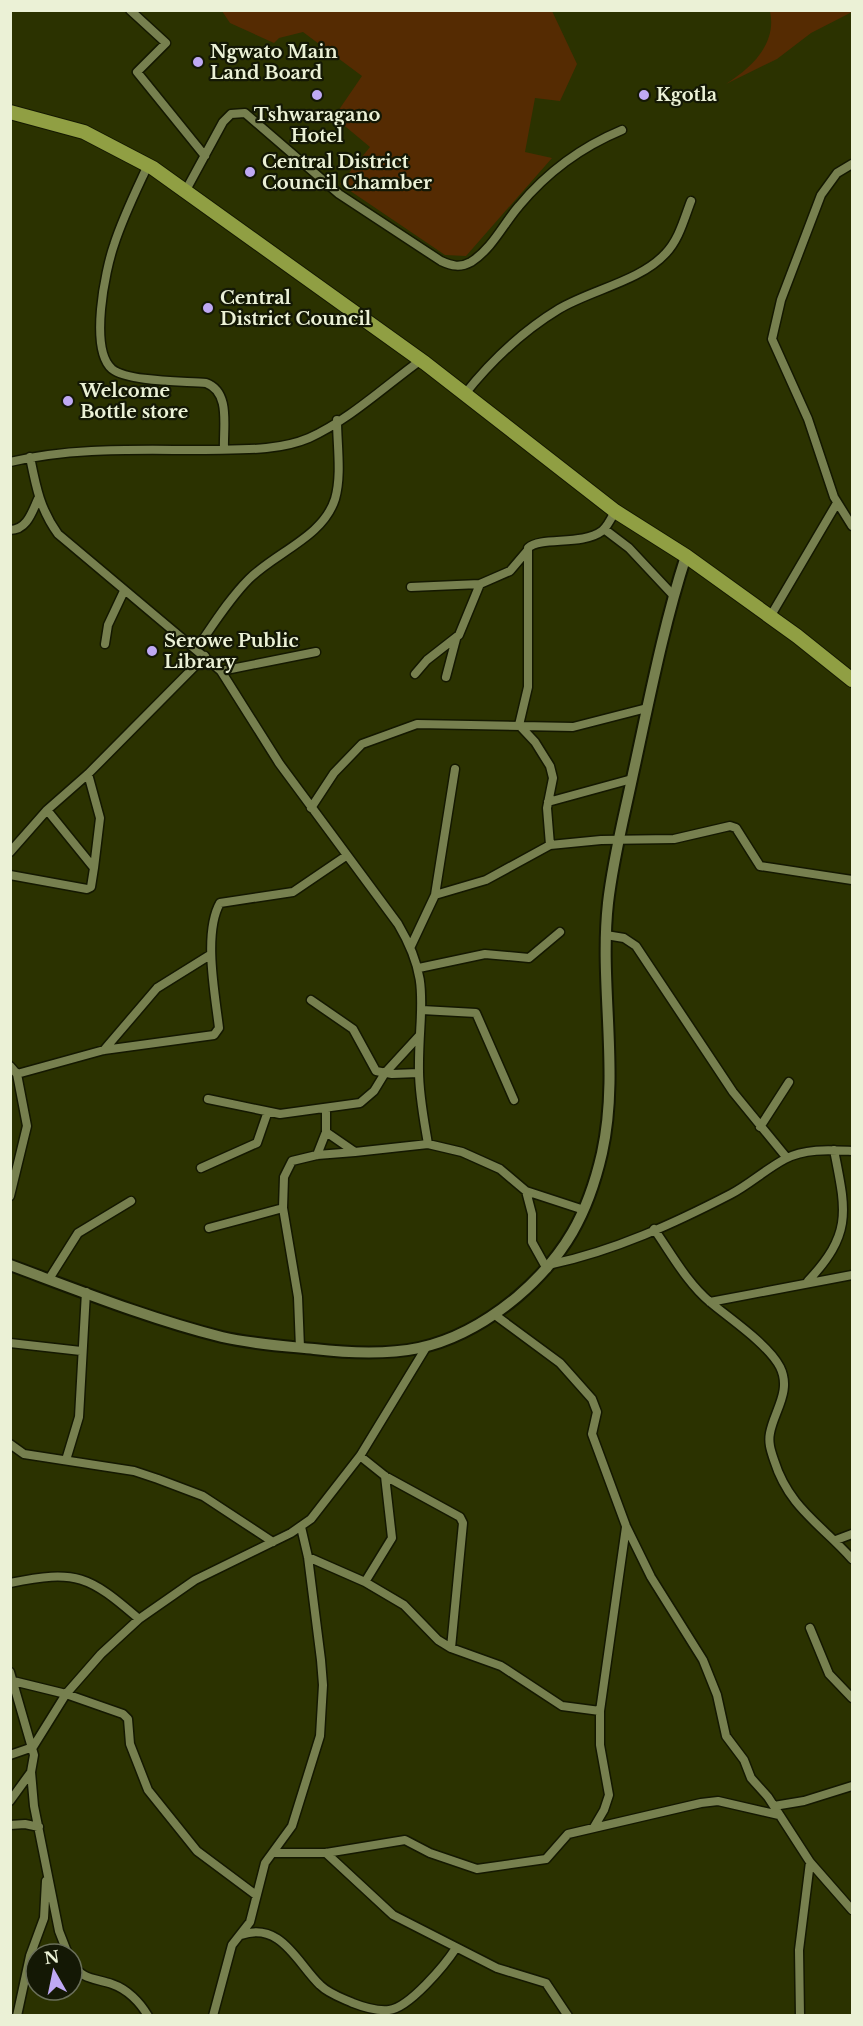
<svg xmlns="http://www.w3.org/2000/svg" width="863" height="2026" viewBox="0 0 863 2026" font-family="'Libre Baskerville',serif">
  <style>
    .green { fill: #552b02 }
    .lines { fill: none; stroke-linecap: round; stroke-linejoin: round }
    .minor-casing { stroke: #141801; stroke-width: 11 }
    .tertiary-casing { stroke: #141801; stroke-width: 14 }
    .primary-casing { stroke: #141801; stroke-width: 16 }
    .minor { stroke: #77804f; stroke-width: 8 }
    .tertiary { stroke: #77804f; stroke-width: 10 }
    .primary { stroke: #909f43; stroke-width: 14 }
    .poi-dot { fill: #bfa9f4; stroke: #141805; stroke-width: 2 }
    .labels { text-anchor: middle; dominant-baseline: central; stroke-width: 4.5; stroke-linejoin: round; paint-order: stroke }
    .poi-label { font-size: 18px; font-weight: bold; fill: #ebf1d6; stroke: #141805; text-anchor: start }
  </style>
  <rect width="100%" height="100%" fill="#2b3200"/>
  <!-- green -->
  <path class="green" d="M222,11H552L577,64L560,101L535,98L525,152L552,158L466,256L445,255L340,184L370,147L334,117L362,76L303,32L279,38L274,43L230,23Z
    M770,11L852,12L811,33L777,59L726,84C752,67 777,44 770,11Z"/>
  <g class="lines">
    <defs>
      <path id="minor" d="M130,10L166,43L137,72L205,156
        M852,164L837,173L821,195L781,300L772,339L808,419L834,497L852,526
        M148,165C136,191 123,217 114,245C105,271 89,349 112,369C128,382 184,381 206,383C231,392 223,427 224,449
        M186,190L223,122L231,114L245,113L339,194L441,261C452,266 460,268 471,262C492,249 504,223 519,206C548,171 581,147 622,130
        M464,395C491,361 521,332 559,309C591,290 640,281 665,254C679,240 684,219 691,201
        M30,457C36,487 40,509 58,534L221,671L279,763L398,924C433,983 418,1008 419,1071C419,1095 424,1120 428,1144
        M10,462C73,447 137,450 201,450C236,449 276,452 309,438C349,420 385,386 421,360
        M604,529L629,548L673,595
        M10,530C27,530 32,512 38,499
        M411,587L480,584
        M770,617L837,503
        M105,644L108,625L124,591
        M197,648C213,625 229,599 249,579C276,552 323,537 335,499C342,475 337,445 337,420
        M221,671L316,652
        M415,674L427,660L459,635L480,584L510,571L527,551
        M446,677L456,639
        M519,725L528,687V548C541,536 582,546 602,531C608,526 612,517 615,511
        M520,726L535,742L550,766L553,778L547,808L550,845
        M88,774L100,818L94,868
        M548,802L632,779
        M311,808L334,773L362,744L417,724L573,727L647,708
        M10,852L47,810L88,774L205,656
        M10,875L87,889L91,887L94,868L47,810
        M435,895L455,769
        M606,935L624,938L636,946L733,1092L787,1158
        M411,946L435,895L486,880L550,845L601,840L674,839L730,826L736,828L760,866L852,880
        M419,968L485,954L529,958L560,932
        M311,1000L353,1029L376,1071L392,1074L419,1073
        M422,1010L476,1013L514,1100
        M104,1050L157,988L210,955
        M10,1066L17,1074L27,1126L10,1196
        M17,1074L104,1050L214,1035L219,1028C215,994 203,933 220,903L293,892L346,856
        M208,1099L280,1114L360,1103L374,1091L385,1073L419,1036
        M760,1127L789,1082
        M326,1132L355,1152L428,1144L462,1152L500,1169L526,1191L584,1210
        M317,1155L326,1132V1110
        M201,1168L257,1143L267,1114
        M526,1191L532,1214V1242L547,1269
        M283,1208L298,1297L300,1348
        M209,1228L283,1208L284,1177L292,1161L317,1155L355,1152
        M654,1229C671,1253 687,1283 710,1302C730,1319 768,1344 780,1367C792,1391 774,1411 770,1433C768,1443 771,1451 774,1460C789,1508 821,1524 852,1559
        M552,1264C614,1251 675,1223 731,1194C750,1184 766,1169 785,1159C805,1148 831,1150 852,1151
        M49,1279L78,1233L131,1201
        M808,1281C853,1233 846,1211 834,1150
        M710,1302L852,1275
        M495,1315L560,1363L592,1399L597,1412L592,1434L626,1526L651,1577L703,1660L717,1695L726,1736L744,1760L751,1778L768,1797L810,1862L852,1910
        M10,1343L81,1351
        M10,1444L24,1454L134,1471L158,1479L203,1496L273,1542
        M360,1456L385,1476L460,1517L463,1523L451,1648
        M66,1460L79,1417L86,1292
        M836,1540L852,1534
        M308,1557L365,1582L404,1605L438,1640L451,1648L501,1666L562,1706L600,1711
        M365,1582L392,1538L385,1476
        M10,1583C77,1569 89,1576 139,1619
        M810,1628L829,1674L852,1698
        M10,1672L34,1755L31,1772L10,1801
        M13,1681L66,1694L123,1714L128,1719L130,1744L148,1790L197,1851L256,1895
        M10,1755L33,1747L66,1694L101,1654L139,1619L195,1580L291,1533L311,1519L360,1456L427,1346
        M31,1772L34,1806L59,1931L68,1954
        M774,1806L804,1801L852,1786
        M10,1825L25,1824L39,1827
        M594,1827L604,1810L609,1795L600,1745V1711L626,1527
        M275,1853H326L405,1840L430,1853L477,1869L546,1859L568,1834L701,1803L718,1801L779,1815
        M326,1853L393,1915L497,1968L546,1983L568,2016
        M241,1935C281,1921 297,1963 320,1985C329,1994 342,1998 353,2003C363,2007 378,2011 389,2010C409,2008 445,1965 456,1948
        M72,1962C81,1980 95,1978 112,1984C127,1989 140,2002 148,2016
        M17,2016L30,1956L44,1918L46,1881
        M213,2016L232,1945L250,1922L265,1863L292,1826L320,1736L323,1685L321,1660L308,1557L301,1527
        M800,2016L799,1950L810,1862"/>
      <path id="tertiary" d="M10,1265C80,1291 150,1319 222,1337C252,1344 284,1346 314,1349C348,1353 385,1355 419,1348C456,1340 488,1321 517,1297C565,1256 588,1214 602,1153C620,1072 599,985 608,903C613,859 624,817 633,774C649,701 663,627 686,556"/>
      <path id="primary" d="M10,112L84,132L153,168L425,363L615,511L686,556L797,636L852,680"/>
    </defs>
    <!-- minor casing -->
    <use href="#minor" class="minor-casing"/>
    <!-- tertiary casing -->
    <use href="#tertiary" class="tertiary-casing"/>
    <!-- primary casing -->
    <use href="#primary" class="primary-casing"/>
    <!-- minor -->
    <use href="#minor" class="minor"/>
    <!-- tertiary -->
    <use href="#tertiary" class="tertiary"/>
    <!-- primary -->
    <use href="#primary" class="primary"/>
  </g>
  <!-- markers -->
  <g class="poi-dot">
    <circle cx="198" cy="62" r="6"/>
    <circle cx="317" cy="95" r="6"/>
    <circle cx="644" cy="95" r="6"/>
    <circle cx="250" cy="172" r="6"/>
    <circle cx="208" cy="308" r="6"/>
    <circle cx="68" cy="401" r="6"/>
    <circle cx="152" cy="651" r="6"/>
  </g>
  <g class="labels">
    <!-- poi labels -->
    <g class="poi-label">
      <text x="210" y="52">Ngwato Main<tspan x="210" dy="21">Land Board</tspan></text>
      <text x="656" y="95">Kgotla</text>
      <text x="317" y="115" text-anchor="middle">Tshwaragano<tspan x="317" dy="21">Hotel</tspan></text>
      <text x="262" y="162">Central District<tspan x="262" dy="21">Council Chamber</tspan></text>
      <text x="220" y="298">Central<tspan x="220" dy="21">District Council</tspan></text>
      <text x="80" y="391">Welcome<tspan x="80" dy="21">Bottle store</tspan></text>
      <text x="164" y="641">Serowe Public<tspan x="164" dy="21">Library</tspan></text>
    </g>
  </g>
  <!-- border -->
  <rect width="863" height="2026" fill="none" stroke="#ebf1d6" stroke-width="24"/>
  <!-- north arrow -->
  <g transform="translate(54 1972) rotate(351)"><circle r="28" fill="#141805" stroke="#6a6f59" stroke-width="1.5"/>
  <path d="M0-4.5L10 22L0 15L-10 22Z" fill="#bfa9f4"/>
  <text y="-9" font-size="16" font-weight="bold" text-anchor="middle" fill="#ebf1d6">N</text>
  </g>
</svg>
